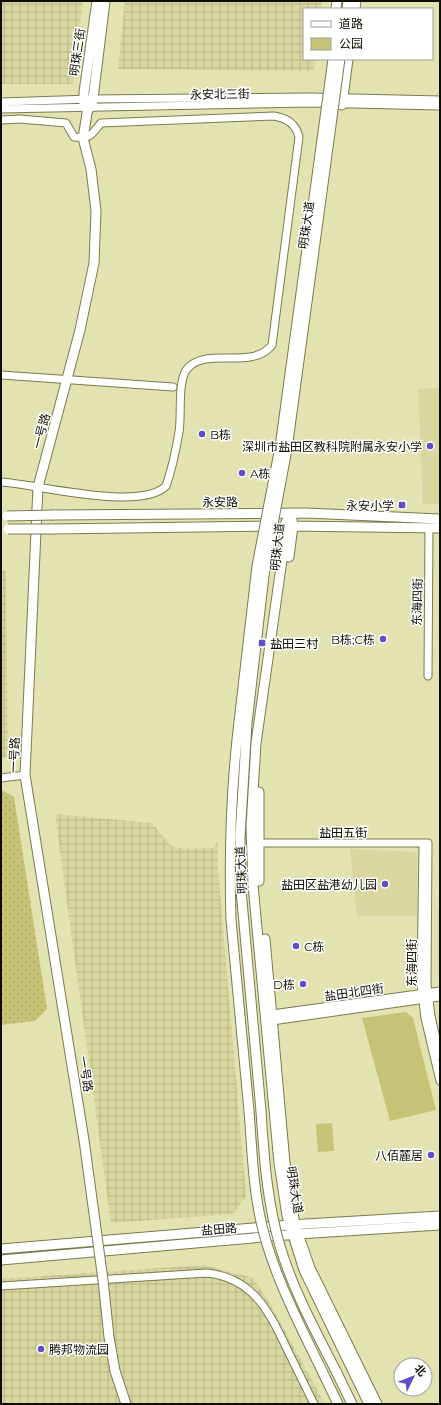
<svg xmlns="http://www.w3.org/2000/svg" width="441" height="1405" viewBox="0 0 441 1405" font-family="Montserrat,'Noto Sans SC',sans-serif">
  <style>
    .built { fill: #d8d7a0 }
    .industrial { fill: url(#industrial-grid) }
    .grass { fill: url(#grass-dots) }
    .park { fill: #c5c375 }
    .lines { fill: none; stroke-linecap: round; stroke-linejoin: round }
    .street-casing { stroke: #7b7a4d; stroke-width: 9 }
    .secondary-casing { stroke: #7b7a4d; stroke-width: 11 }
    .street { stroke: #fff; stroke-width: 7 }
    .secondary { stroke: #fff; stroke-width: 9 }
    .secondary-bridge-casing { stroke: #7b7a4d; stroke-width: 11; stroke-linecap: butt }
    .secondary-bridge { stroke: #fff; stroke-width: 9 }
    .poi-dot { fill: #634cc4; stroke: #fff; stroke-width: 1.5 }
    .labels { text-anchor: middle; dominant-baseline: central; stroke-width: 3; stroke-linejoin: round; paint-order: stroke }
    .street-label { font-size: 12px; fill: #0e0d01; stroke: #fff }
    .poi-label { font-size: 12px; fill: #0e0d01; stroke: #fff; text-anchor: end }
  </style>
  <defs>
    <pattern id="industrial-grid" width="8" height="8" patternUnits="userSpaceOnUse"><rect width="8" height="8" fill="#d8d7a0"/><path d="M0 4h8M4 0v8" fill="none" stroke="#b8b788"/></pattern>
    <pattern id="grass-dots" width="8" height="8" patternUnits="userSpaceOnUse"><rect width="8" height="8" fill="#c5c375"/><path d="M2 2h.1M6 6h.1" fill="none" stroke="#a8a663" stroke-width="1.8" stroke-linecap="round"/></pattern>
  </defs>
  <rect width="100%" height="100%" fill="#e3e3b2"/>
  <!-- built -->
  <path class="built" d="M440,388V504H423L418,389Z
    M350,849L417,852V916H357Z
    M437,909H440V980L438,976Z"/>
  <!-- industrial -->
  <path class="industrial" d="M1,1H83L73,84H1Z
    M125,1H322L321,9H304V59H315L314,71L118,69Z
    M1,571H6L8,757L1,758Z
    M55,814L152,823L170,845L183,849L213,848L218,841V870L246,1196L233,1214L111,1223Z
    M204,1265L253,1278L269,1302L325,1404H1V1279Z"/>
  <!-- grass -->
  <path class="grass" d="M2,790L14,797L47,1009L35,1021L1,1025Z"/>
  <!-- park -->
  <path class="park" d="M406,1012L413,1018L436,1110L390,1121L362,1018Z
    M332,1123L334,1151L318,1152L316,1124Z"/>
  <g class="lines">
    <defs>
      <path id="street" d="M1,102L91,99L310,97L440,100
        M1,109L309,103L440,106
        M1,120L20,119L66,123L74,137C91,139 91,135 101,123L274,116C287,118 296,124 299,137L272,345C252,371 205,346 187,369C177,382 182,416 179,432C176,450 172,469 166,486C140,512 36,484 1,482
        M1,375L173,387
        M428,676L429,528
        M1,778L25,775
        M258,843H428L427,984L431,1016L440,1056
        M423,843L421,985L425,1018L440,1081
        M272,1014L440,991
        M272,1021L440,997
        M1,1286L207,1273C253,1278 269,1311 287,1349C296,1367 305,1386 314,1404"/>
      <path id="secondary" d="M336,9L337,1
        M347,9L348,1
        M355,9L356,1
        M342,105L348,59
        M84,107V92L97,1
        M92,107L105,1
        M291,513L284,526V546L256,743L251,827L253,885L279,1163L287,1216L304,1270L369,1404
        M54,515L306,513L440,519
        M288,526L440,528
        M51,529L271,526
        M289,557L293,526L291,513
        M239,722C231,788 229,854 231,920L249,1111
        M247,723L240,837L241,890L261,1111
        M259,792V881
        M265,939L285,1163L295,1225L310,1268L377,1404
        M84,1140L25,775L38,487L80,330L94,263L96,211L91,169L83,138L88,107
        M1,1249L289,1225L440,1216
        M1,1260L298,1234L440,1225
        M115,1371L126,1404
        M336,1371L352,1404
        M324,1375L338,1404"/>
    </defs>
    <!-- street casing -->
    <use href="#street" class="street-casing"/>
    <!-- secondary casing -->
    <use href="#secondary" class="secondary-casing"/>
    <!-- street -->
    <use href="#street" class="street"/>
    <!-- secondary -->
    <use href="#secondary" class="secondary"/>
    <defs>
      <path id="secondary-bridge" d="M7,516L54,515
        M8,529H51
        M239,722L257,566L280,447L333,59
        M247,723L265,567L287,449L340,59
        M249,1111C252,1149 253,1188 262,1226C275,1279 301,1327 324,1375
        M261,1111C264,1157 267,1202 280,1246C293,1290 315,1330 336,1371
        M84,1140L103,1280L109,1337L115,1371"/>
    </defs>
    <!-- secondary-bridge casing -->
    <use href="#secondary-bridge" class="secondary-bridge-casing"/>
    <!-- secondary-bridge -->
    <use href="#secondary-bridge" class="secondary-bridge"/>
  </g>
  <!-- markers -->
  <g class="poi-dot">
    <circle cx="202" cy="434" r="4"/>
    <circle cx="430" cy="446" r="4"/>
    <circle cx="242" cy="473" r="4"/>
    <rect x="398" y="501" width="8" height="8" rx="2"/>
    <circle cx="383" cy="639" r="4"/>
    <rect x="258" y="639" width="8" height="8" rx="2"/>
    <circle cx="385" cy="884" r="4"/>
    <circle cx="296" cy="946" r="4"/>
    <circle cx="303" cy="984" r="4"/>
    <circle cx="431" cy="1155" r="4"/>
    <circle cx="41" cy="1349" r="4"/>
  </g>
  <g class="labels">
    <!-- street labels -->
    <g class="street-label">
      <text transform="translate(77 52) rotate(-82)">明珠三街</text>
      <text transform="translate(220 94) rotate(-1)">永安北三街</text>
      <text transform="translate(306 225) rotate(-82)">明珠大道</text>
      <text transform="translate(41 431) rotate(-75)">一号路</text>
      <text transform="translate(220 502) rotate(-1)">永安路</text>
      <text transform="translate(277 547) rotate(-84)">明珠大道</text>
      <text transform="translate(417 602) rotate(-89)">东海四街</text>
      <text transform="translate(14 755) rotate(-88)">一号路</text>
      <text x="343" y="832">盐田五街</text>
      <text transform="translate(241 870) rotate(-93)">明珠大道</text>
      <text transform="translate(411 963) rotate(-90)">东海四街</text>
      <text transform="translate(354 992) rotate(-8)">盐田北四街</text>
      <text transform="translate(86 1074) rotate(81)">一号路</text>
      <text transform="translate(295 1190) rotate(81)">明珠大道</text>
      <text transform="translate(219 1229) rotate(-5)">盐田路</text>
    </g>
    <!-- poi labels -->
    <g class="poi-label">
      <text x="210" y="434" text-anchor="start">B栋</text>
      <text x="422" y="446">深圳市盐田区教科院附属永安小学</text>
      <text x="250" y="473" text-anchor="start">A栋</text>
      <text x="394" y="505">永安小学</text>
      <text x="375" y="639">B栋;C栋</text>
      <text x="270" y="643" text-anchor="start">盐田三村</text>
      <text x="377" y="884">盐田区盐港幼儿园</text>
      <text x="304" y="946" text-anchor="start">C栋</text>
      <text x="295" y="984">D栋</text>
      <text x="423" y="1155">八佰麓居</text>
      <text x="49" y="1349" text-anchor="start">腾邦物流园</text>
    </g>
  </g>
  <!-- border -->
  <rect width="441" height="1405" fill="none" stroke="#0e0d01" stroke-width="4"/>
  <!-- legend -->
  <rect x="303" y="8" width="130" height="52" fill="#ffffff" stroke="#9f9e99"/>
  <rect x="311" y="21" width="20" height="6" fill="#ffffff" stroke="#9f9e99"/>
  <text x="339" y="28" font-size="12" fill="#0e0d01">道路</text>
  <rect x="311" y="38" width="20" height="12" fill="#c5c375" stroke="#9f9e99"/>
  <text x="339" y="48" font-size="12" fill="#0e0d01">公园</text>
  <!-- north arrow -->
  <g transform="translate(413 1377) rotate(47)"><circle r="19" fill="#ffffff" stroke="#9f9e99"/>
  <path d="M0-3L7 15L0 10L-7 15Z" fill="#634cc4"/>
  <text y="-6" font-size="11" font-weight="bold" text-anchor="middle" fill="#0e0d01">北</text>
  </g>
</svg>
